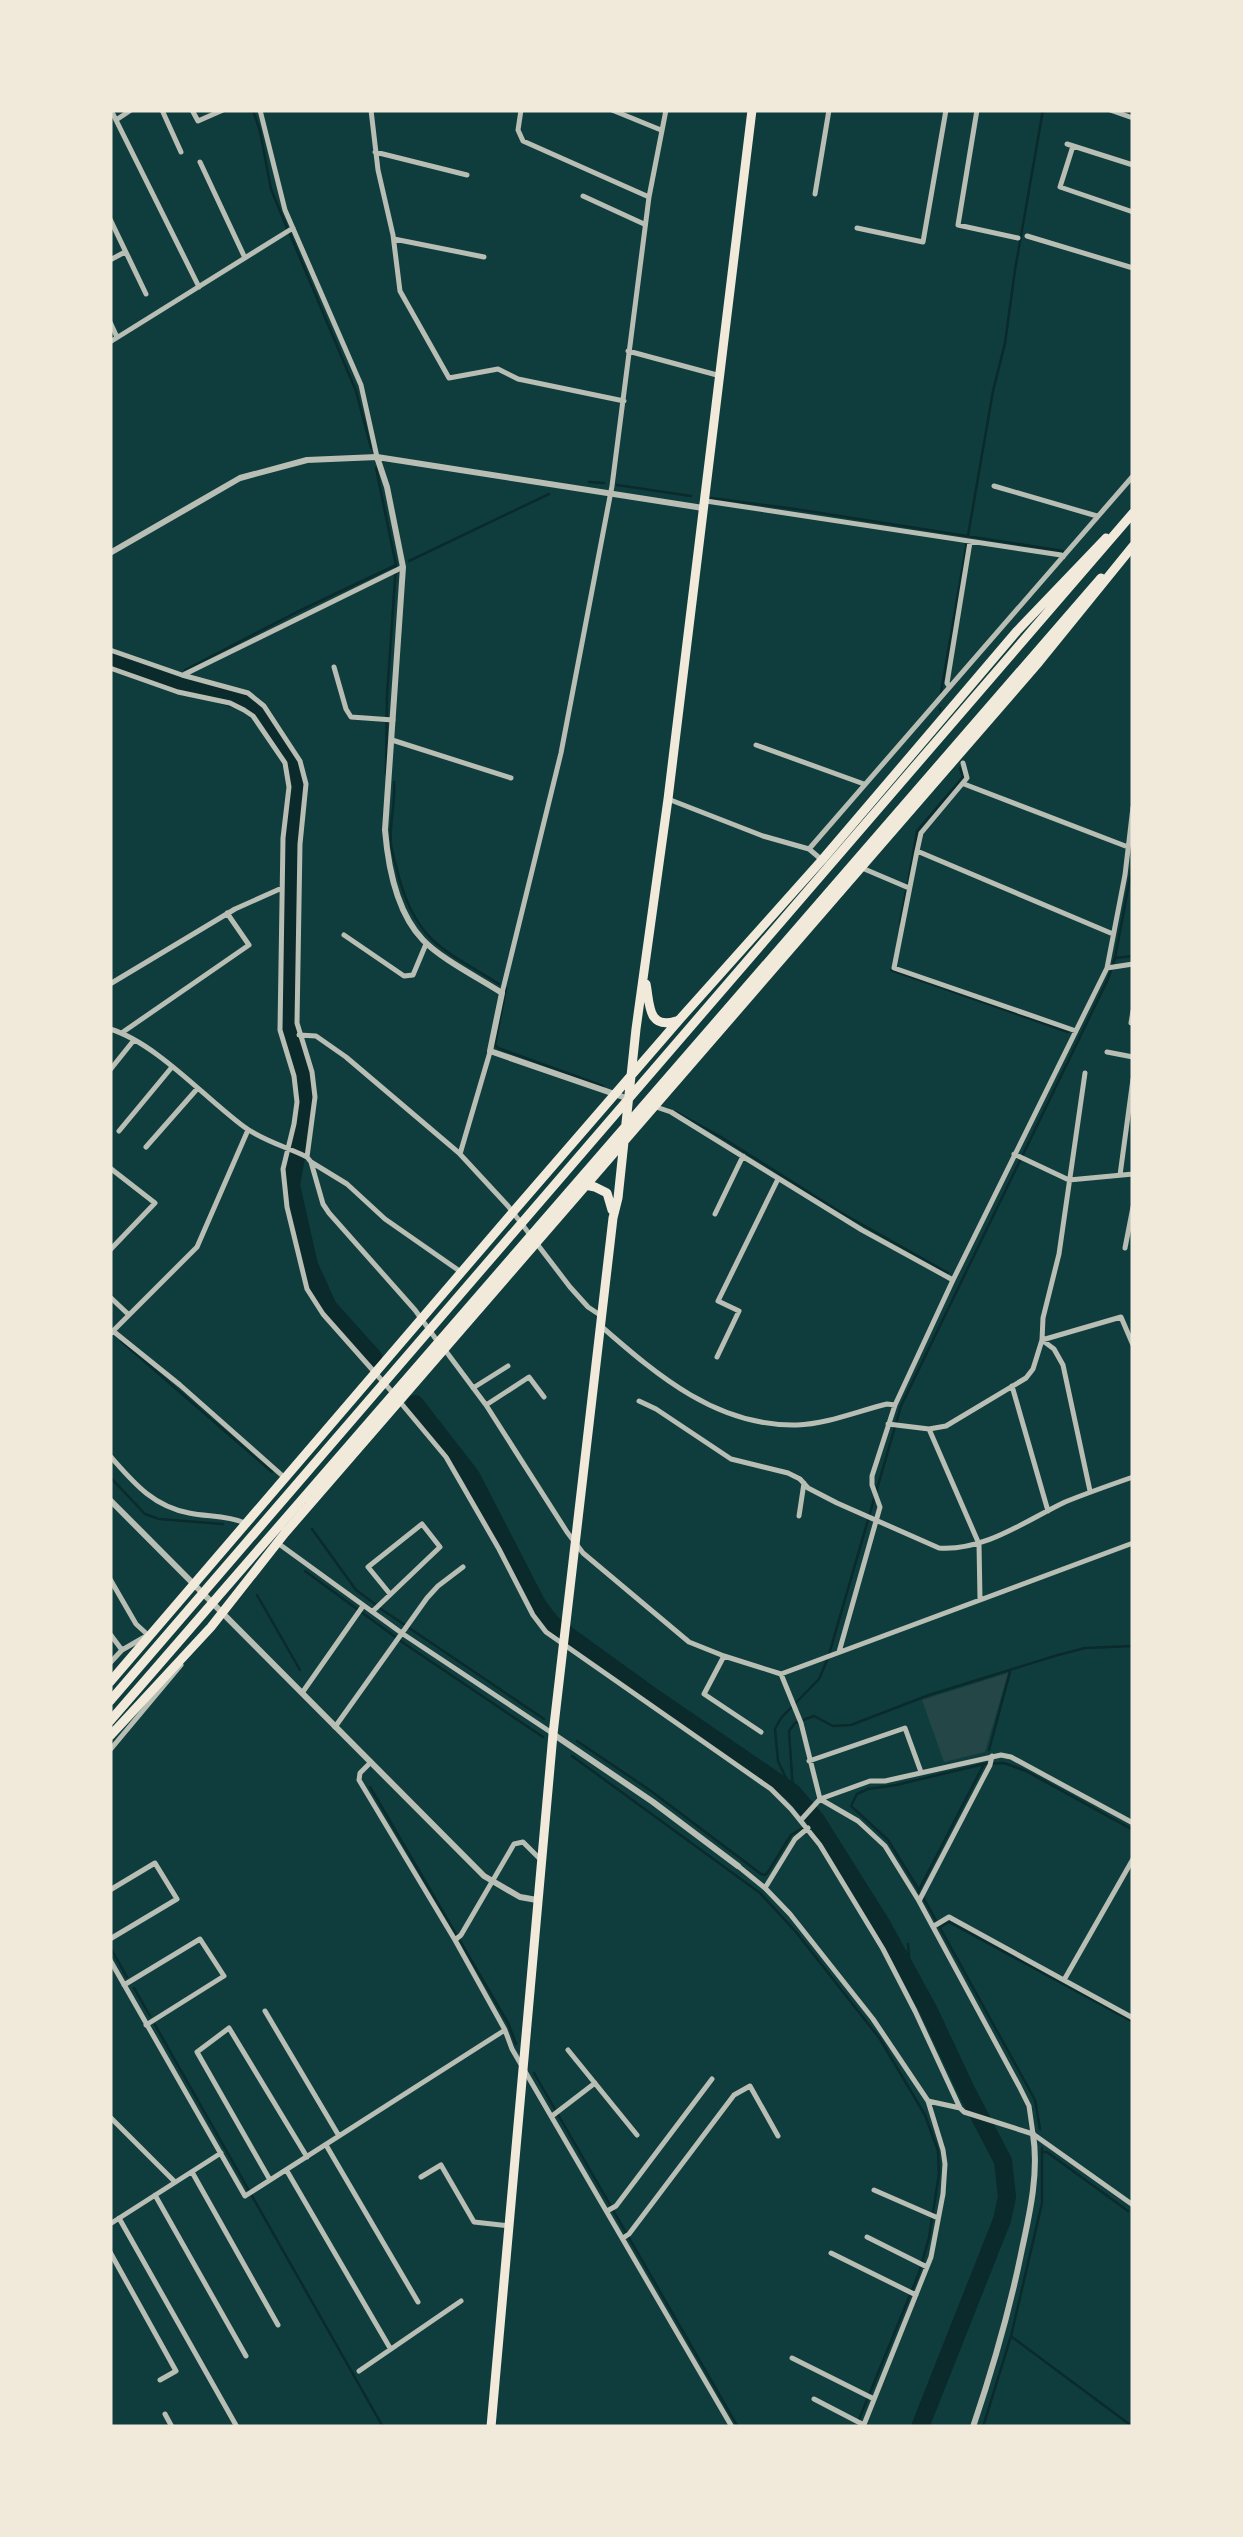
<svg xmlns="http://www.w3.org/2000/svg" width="1243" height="2537" viewBox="0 0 1243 2537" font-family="'Golos Text',sans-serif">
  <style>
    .green { fill: #244646 }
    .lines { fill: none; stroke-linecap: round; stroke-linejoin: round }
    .stream { stroke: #0a2a2b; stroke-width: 2.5 }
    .river { stroke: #0a2a2b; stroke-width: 18 }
    .minor { stroke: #b8beb3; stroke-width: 5 }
    .tertiary { stroke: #b8beb3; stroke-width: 6 }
    .trunk { stroke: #f1e9da; stroke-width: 9 }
  </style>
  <rect width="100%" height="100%" fill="#0f3d3e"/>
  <!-- green -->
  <path class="green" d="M1008,1673L985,1752L944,1762L922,1700Z"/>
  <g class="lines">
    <!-- stream -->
    <path class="stream" d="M253,110L260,131L271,189L287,228
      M290,234L356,391L371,448
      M376,468L396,565L387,696L386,774
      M589,482L604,483
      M617,485L691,496
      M711,498L795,509L1063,551
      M409,561L549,494
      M185,670L297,612L396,565
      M176,682L178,679
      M941,692L993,391L1005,343L1015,270L1043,110
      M940,708V710
      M394,782C396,802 389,823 391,844C392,854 396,864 398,874C416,942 443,949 499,984
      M908,883L917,831L963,777L960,768
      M900,923L906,891
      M1116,958L1133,956
      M891,970L1068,1032
      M506,988L495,1045L498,1048L603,1086
      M676,1112L721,1137L840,1212L948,1273
      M121,1341L272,1472
      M110,1474L111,1478L145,1514L159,1519L223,1524
      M312,1529L356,1590L375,1604
      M305,1571L405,1644L543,1737
      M257,1595L300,1670
      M381,1609L544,1719
      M577,1741L651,1791L761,1874L765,1875L768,1872L791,1835L816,1820
      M989,1750L1010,1672
      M572,1756L760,1893L796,1932L880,2039L925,2115L938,2151L939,2174L929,2238L919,2273L856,2427
      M370,1787L508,2023L516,2044
      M793,1791L789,1731L795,1723L814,1716L833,1726L851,1725L929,1695L1058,1655L1085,1648L1133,1646
      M793,1793L778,1761L775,1729L781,1718L819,1679L828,1658L901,1406L1108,979L1115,958L1133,862
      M919,1890L984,1764
      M918,1893L919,1890L888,1840L851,1806L857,1794L868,1789L896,1785L984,1764L1004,1763L1026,1771L1133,1830
      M923,1897L1035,2100L1040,2129
      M942,1926L949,1922L1133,2022
      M111,1949L127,1977
      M904,1964L909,1958L908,1944
      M134,1988L150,2016
      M155,2025L383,2427
      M534,2073L738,2427
      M1044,2152H1047L1128,2211
      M1012,2337L1133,2427
      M983,2427L1011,2336L1042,2203V2148"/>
    <!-- river -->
    <path class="river" d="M110,659L176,682L250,703L262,717L292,763L298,779L289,851V1033L306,1090V1103L291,1185L309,1265L328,1307L373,1357
      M415,1404L471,1476L538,1606L552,1624L653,1697L793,1793L816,1820L882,1925L928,2009L968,2094L1003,2161L1007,2197L1002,2220L920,2427"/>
    <!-- minor -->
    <path class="minor" d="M111,110L199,287
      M162,110L181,152
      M192,110L198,121L223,110
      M260,110L285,210L361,385L377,457
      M371,110L378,170L393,235L400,291L449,378L498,369L518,379L624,401
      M521,110L518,130L523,141L649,197
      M612,110L661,130
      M977,110L958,225L1018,238
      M1110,110L1133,118
      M116,120L131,110
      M1067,144L1133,165
      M1073,146L1060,187L1133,212
      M375,152L467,175
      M200,162L245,258
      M815,194L829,110
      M583,196L644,224
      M110,219L146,294
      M857,228L923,242L946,110
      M1027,236L1133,268
      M394,239L484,257
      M110,260L125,252
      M110,322L117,337
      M110,342L293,228
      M628,351L717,375
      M994,486L1097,516
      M706,501L1061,555L1063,557
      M110,650L182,675L248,693L264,706L300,761L306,784L300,844L297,1023L312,1072L315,1097L307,1157
      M334,667L346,709L351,717L393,720
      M110,668L178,692L230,703L244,710L253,716L285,763L289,787L283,838L280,1030L294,1076L297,1102L294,1124L283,1169L287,1207L307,1289L323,1314L393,1393
      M185,674L403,567
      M949,686L947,683L970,542
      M392,740L511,778
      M756,745L864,784
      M963,763L967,778L921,833L917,851L1113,934
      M964,784L1128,847
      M668,799L763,836L809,849L822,860
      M809,849L1133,476
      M917,851L894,968L1076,1031
      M862,868L909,888
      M344,935L404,976L413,975L426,944
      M1107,968L1133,964
      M110,984L235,909L282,888
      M502,993L561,753L612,486L649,197L666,110
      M1131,1023L1133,1011
      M110,1029C156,1043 204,1097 243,1126C261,1140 287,1147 307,1157L311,1162L323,1204L329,1213L415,1310L438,1342
      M123,1032L249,945L227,913
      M299,1035L316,1036L346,1057L459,1153L508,1206L570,1287L588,1307L600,1315
      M1107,1052L1133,1057
      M110,1070L134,1040
      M656,1107L671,1112L862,1230L953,1280
      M119,1131L172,1067
      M146,1147L197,1089
      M460,1154L490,1052
      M1014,1154L1069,1180L1133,1174
      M311,1162L347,1184L385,1219L461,1272
      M110,1168L155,1203L110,1250
      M1120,1175L1133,1079
      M715,1214L743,1156
      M1125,1248L1133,1207
      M110,1297L129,1315
      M602,1327C658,1376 718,1427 797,1425C827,1424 858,1411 887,1404L895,1405
      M113,1331L180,1385L285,1478
      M110,1334L197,1247L248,1130
      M1042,1340L1054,1349L1063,1365L1090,1491
      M1042,1340L1121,1317L1133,1345
      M445,1350L486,1405L567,1532L583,1553L689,1642L724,1656L781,1674L1133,1543
      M717,1357L739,1311L718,1301L778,1179
      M1012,1386L1048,1511
      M473,1388L508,1366
      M639,1401L656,1409L731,1459L788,1473L800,1479L808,1488L837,1503L939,1548C985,1551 1025,1521 1065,1502C1087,1493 1110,1485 1133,1477
      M400,1402L446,1457L499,1549L533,1615L546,1632L771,1789L791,1809L820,1845L883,1949L915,2011L960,2108
      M486,1405L529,1377L544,1397
      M888,1424L929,1429L946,1426L1026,1378L1033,1369L1042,1340L1043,1318L1059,1254L1085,1073
      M929,1429L979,1544L980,1599
      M110,1456C133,1482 152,1506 189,1513C208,1517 226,1515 245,1523
      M799,1516L804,1483
      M279,1544L403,1634L552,1733
      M110,1579L136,1624L148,1635L122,1650L110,1663
      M373,1611L440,1547L422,1524L368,1567L390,1594
      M110,1634L122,1650
      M839,1652L880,1507L872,1485V1476L895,1405L953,1280L1107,968L1125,875L1133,807
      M724,1656L704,1694L761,1732
      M781,1674L801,1723L820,1799L858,1821L885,1846L919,1901L1019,2086L1029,2106L1033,2134
      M302,1693L363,1606
      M335,1727L427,1598L438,1586L463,1567
      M110,1750L181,1665
      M809,1761L905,1728L921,1772
      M371,1762L360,1773L359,1780L455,1940L505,2030L512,2049L732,2427
      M801,1820L820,1799L870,1781H885L1001,1755L1011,1757L1133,1823
      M738,1866L765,1888L790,1914L873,2019L928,2101L943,2150L945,2164L943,2194L931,2257L863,2427
      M765,1888L795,1839L808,1828
      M110,1890L155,1863L177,1899L110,1939
      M919,1901L990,1765L992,1756
      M934,1926L949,1917L1133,2018
      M455,1940L461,1935L514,1844L523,1842L540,1859
      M110,1960L245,2196L505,2030
      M1064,1980L1133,1859
      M124,1985L200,1939L224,1976L146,2025
      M265,2011L339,2136
      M568,2050L637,2135
      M928,2101L960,2108L964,2112L1033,2134L1133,2205
      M552,2116L595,2083
      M110,2117L175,2182
      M326,2145L418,2302
      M287,2171L390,2348
      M192,2172L278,2325
      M421,2177L441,2165L474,2222L510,2226
      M270,2180L197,2052L229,2028L307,2157
      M874,2190L938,2218
      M155,2195L246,2356
      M607,2211L616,2206L712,2079
      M119,2218L237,2427
      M110,2224L221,2153
      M867,2237L927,2267
      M623,2238L629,2234L734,2095L750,2086L778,2136
      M110,2252L176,2371L160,2380
      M831,2253L916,2295
      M792,2358L874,2399
      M359,2371L461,2301
      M814,2399L864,2425
      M165,2414L172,2427"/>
    <!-- tertiary -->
    <path class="tertiary" d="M377,457L387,487L403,567L385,830C388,866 396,912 423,940C441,959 479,978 502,993L490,1051L629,1099
      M110,553L240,478L307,460L377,457L703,508
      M110,1500L484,1876L520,1897L537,1900
      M553,1734L653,1802L738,1866
      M973,2427C993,2368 1010,2309 1022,2249C1030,2212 1039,2172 1033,2134"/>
    <!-- trunk -->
    <path class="trunk" d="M646,984C650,1003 647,1030 676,1021
      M585,1185L595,1187L607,1193L612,1210
      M110,1682L513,1212L680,1019L822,860L1017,631L1106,538
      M110,1701L1133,513
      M110,1721L1101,578
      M110,1736L211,1627L285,1533L1039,662L1133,546
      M491,2427L553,1734L613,1218L618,1198L636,1029L668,799L752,110"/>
  </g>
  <!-- border -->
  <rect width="1243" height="2537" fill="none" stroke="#f1e9da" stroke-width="225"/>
</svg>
